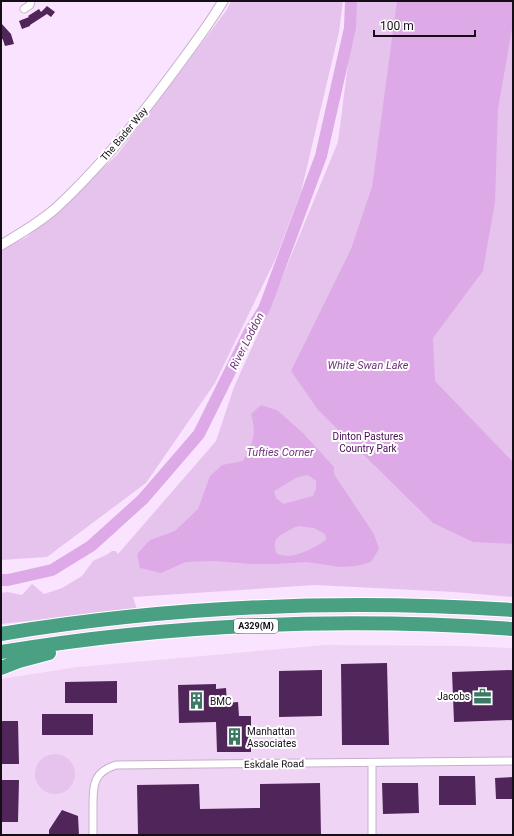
<svg xmlns="http://www.w3.org/2000/svg" width="514" height="836" viewBox="0 0 514 836" font-family="Roboto,sans-serif">
  <style>
    .built { fill: #f0d4f5 }
    .green { fill: #e6c3ed }
    .water { fill: #ddaae7; fill-rule: evenodd }
    .lines { fill: none; stroke-linecap: round; stroke-linejoin: round }
    .river { stroke: #ddaae7; stroke-width: 12 }
    .building { fill: #502559 }
    .minor-casing { stroke: #c6b0cb; stroke-width: 9 }
    .tertiary-casing { stroke: #c6b0cb; stroke-width: 11 }
    .motorway-casing { stroke: #fff; stroke-width: 16 }
    .minor { stroke: #fff; stroke-width: 7 }
    .tertiary { stroke: #fff; stroke-width: 9 }
    .motorway { stroke: #4aa083; stroke-width: 14 }
    .labels { text-anchor: middle; dominant-baseline: central; stroke-width: 4; stroke-linejoin: round; paint-order: stroke }
    .shield { fill: #fff; stroke: #5b565d; stroke-width: 1 }
    .shield-label { font-size: 9px; font-weight: bold; fill: #150e17 }
    .street-label { font-size: 10px; fill: #150e17; stroke: #fff }
    .park-label { font-size: 10px; fill: #470953; stroke: #fff }
    .poi-label { font-size: 10px; fill: #150e17; stroke: #fff; text-anchor: start }
    .water-label { font-size: 11px; font-style: italic; fill: #6f337b; stroke: #fff }
  </style>
  <rect width="100%" height="100%" fill="#fae3fe"/>
  <!-- built -->
  <path class="built" d="M325,645L465,646L513,648V835H1V679L78,667Z"/>
  <!-- green -->
  <path class="green" d="M231,1H343L339,32L301,192L276,258L215,383L146,483L47,557L1,560V250L27,237L117,155L226,11Z
    M356,1H513V597L454,592L315,585L133,597L137,609L1,624V593L7,592L22,595L32,584L44,594L62,588L82,576L93,561L106,555L112,551H116L118,554L216,441L234,387L267,314L338,142Z
    M35 774a20 20 0 1 1 40 0a20 20 0 1 1-40 0Z"/>
  <!-- water -->
  <path class="water" d="M397,1H513V23L498,109L495,202L483,271L433,338L435,381L513,462V544L473,542L433,523L318,410L291,371L351,249L372,187Z
    M261,405L277,410L303,433L334,467V474L374,534L379,549L371,562L356,566L340,567L307,562L274,564H251L214,561L186,562L161,573L140,568L137,554L150,540L175,531L198,509L210,476L222,465L243,461C253,442 257,436 251,414ZM308,475L316,481V489L313,496L283,504L276,498L274,491C287,484 293,477 308,475ZM298,526L314,528L325,534L326,540C316,547 302,554 290,556C286,556 281,555 277,554C276,551 274,546 275,542C276,536 293,528 298,526Z"/>
  <g class="lines">
    <!-- river -->
    <path class="river" d="M1,580H8L52,570L91,546L143,499L199,434L250,331L264,309L321,156L350,28L351,1"/>
  </g>
  <!-- building -->
  <path class="building" d="M47,6L55,12L51,17L47,14L30,25V26L22,29L19,21L29,17L28,16L39,9L41,12Z
    M1,23L11,34L14,44L5,46L3,40L1,37Z
    M387,663L389,745H342L341,664Z
    M322,670V716L279,717V671Z
    M513,670V720L454,722L452,672Z
    M117,681V703H65V682Z
    M216,684V689L226,688L227,703L238,702L239,716H251V752H217L216,722L179,723L178,685Z
    M42,714H93V735H42Z
    M1,721H18L19,764H1Z
    M439,776H475L476,805H439Z
    M513,777V799H496L495,778Z
    M1,780H19L18,822H1Z
    M320,783L321,835H138L137,785L199,784L200,809L260,808V784Z
    M382,783H418L419,813L383,814Z
    M62,810L78,816L79,835H49V830Z"/>
  <g class="lines">
    <defs>
      <path id="minor" d="M24,9L30,5L31,1
        M372,763V835
        M93,835C93,825 93,814 93,804C93,784 94,772 116,765L513,761"/>
      <path id="tertiary" d="M1,245C20,234 40,222 56,208C98,169 135,124 169,78C188,52 207,28 223,1"/>
      <path id="motorway" d="M1,634C170,606 342,599 513,610
        M1,652C170,624 342,617 513,629
        M1,668L19,661L49,653"/>
    </defs>
    <!-- minor casing -->
    <use href="#minor" class="minor-casing"/>
    <!-- tertiary casing -->
    <use href="#tertiary" class="tertiary-casing"/>
    <!-- motorway casing -->
    <use href="#motorway" class="motorway-casing"/>
    <!-- minor -->
    <use href="#minor" class="minor"/>
    <!-- tertiary -->
    <use href="#tertiary" class="tertiary"/>
    <!-- motorway -->
    <use href="#motorway" class="motorway"/>
  </g>
  <!-- icons -->
  <defs>
    <symbol id="office-bare" viewBox="-9 -9 18 18"><path d="M-6-3h4V-5.5h4V-3h4V5H-6ZM-1-4.5V-3h2v-1.5ZM-6 0V1H6V0Z" fill="#3c7863" stroke="#fff" stroke-width="2.5" paint-order="stroke"/></symbol>
    <symbol id="building-bare" viewBox="-9 -9 18 18"><path d="M-4-6H4V6H1V3H-1V6H-4ZM-2.5-4.3h1.7v1.8h-1.7ZM.8-4.3h1.7v1.8H.8ZM-2.5-1h1.7V.8h-1.7ZM.8-1h1.7V.8H.8Z" fill="#3c7863" stroke="#fff" stroke-width="2.5" paint-order="stroke"/></symbol>
  </defs>
  <g fill-rule="evenodd">
    <use href="#office-bare" x="470" y="684" width="25" height="25"/>
    <use href="#building-bare" x="184" y="688" width="25" height="25"/>
    <use href="#building-bare" x="222" y="724" width="25" height="25"/>
  </g>
  <g class="labels">
    <!-- shield labels -->
    <rect class="shield" x="234" y="619" width="44" height="14" rx="3"/>
    <g class="shield-label">
      <text x="256" y="626">A329(M)</text>
    </g>
    <!-- street labels -->
    <g class="street-label">
      <text transform="translate(124 134) rotate(-50)">The Bader Way</text>
      <text transform="translate(274 764) rotate(-1)">Eskdale Road</text>
    </g>
    <!-- park labels -->
    <g class="park-label">
      <text x="368" y="436">Dinton Pastures<tspan x="368" dy="12">Country Park</tspan></text>
    </g>
    <!-- poi labels -->
    <g class="poi-label">
      <text x="470" y="696" text-anchor="end">Jacobs</text>
      <text x="210" y="701">BMC</text>
      <text x="247" y="731">Manhattan<tspan x="247" dy="12">Associates</tspan></text>
    </g>
    <!-- water labels -->
    <g class="water-label">
      <text transform="translate(247 341) rotate(-63)">River Loddon</text>
      <text x="368" y="365">White Swan Lake</text>
      <text x="280" y="452">Tufties Corner</text>
    </g>
  </g>
  <!-- border -->
  <rect width="514" height="836" fill="none" stroke="#150e17" stroke-width="4"/>
  <!-- scale -->
  <path d="M374 30v6h101v-6" fill="none" stroke="#150e17" stroke-width="2"/>
  <text x="380" y="30" font-size="12" fill="#150e17" stroke="#ffffff" stroke-width="3" paint-order="stroke">100 m</text>
</svg>
